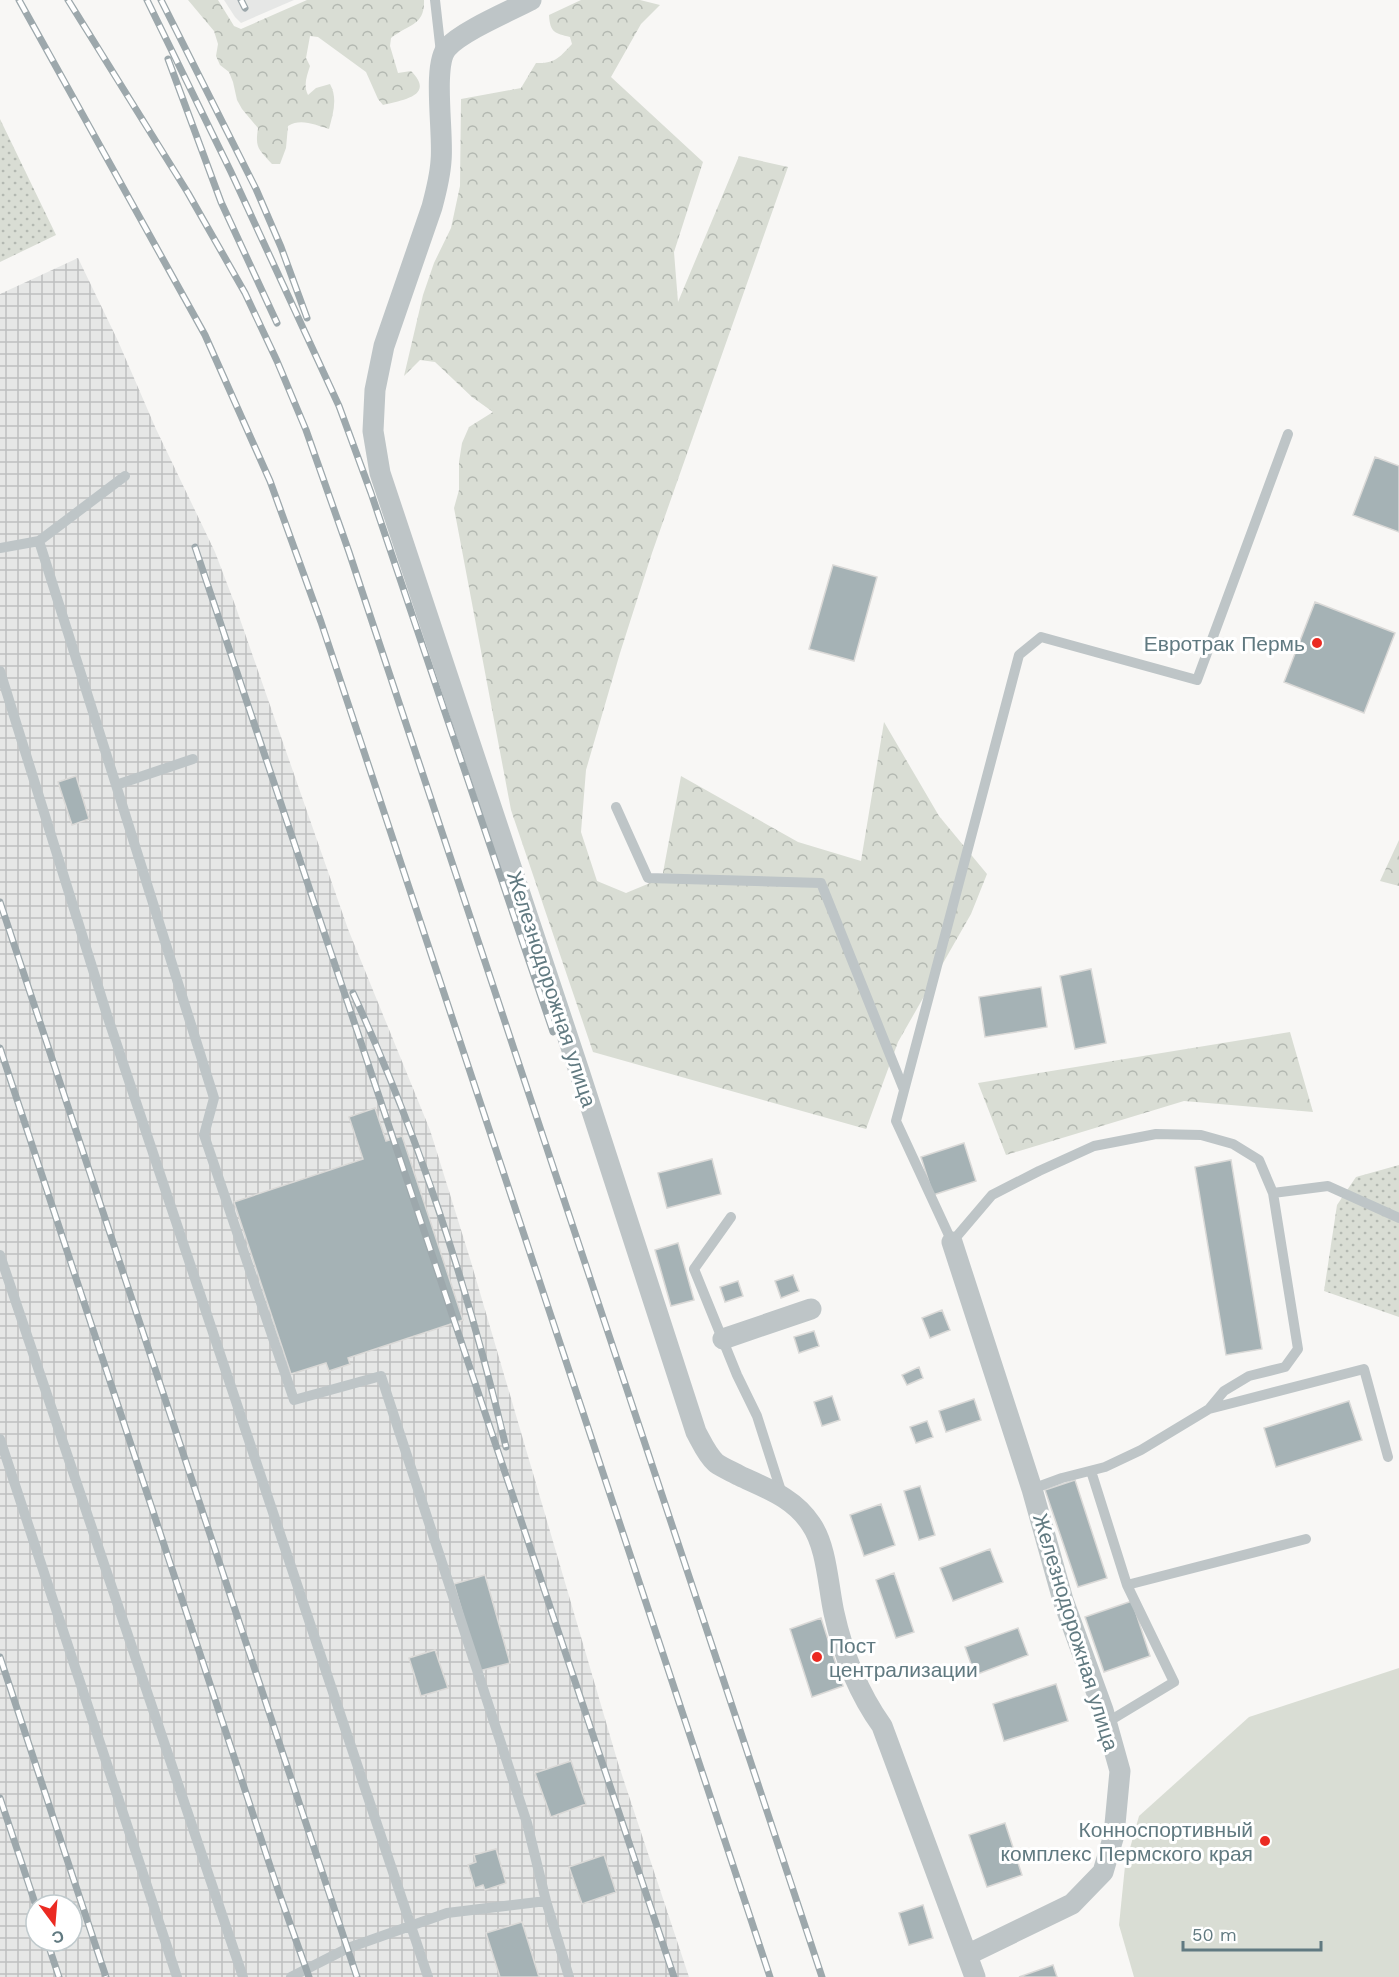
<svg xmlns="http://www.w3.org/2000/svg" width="1399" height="1977" viewBox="0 0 1399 1977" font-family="'Work Sans',sans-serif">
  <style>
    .built { fill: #e6e7e6 }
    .industrial { fill: url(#industrial-grid); fill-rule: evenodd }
    .forest { fill: url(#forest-crowns) }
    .garden { fill: url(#garden-dots) }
    .pitch { fill: #d9ddd4 }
    .building { fill: #a5b2b5; stroke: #dad9d7; stroke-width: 1.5 }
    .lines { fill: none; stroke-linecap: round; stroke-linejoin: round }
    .lane { stroke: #bec5c7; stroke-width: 10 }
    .street { stroke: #bec5c7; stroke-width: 21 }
    .rail-casing { stroke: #9da8ac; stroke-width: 7 }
    .rail { stroke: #fff; stroke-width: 4.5; stroke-dasharray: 14; stroke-linecap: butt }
    .poi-dot { fill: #eb2a22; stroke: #fff; stroke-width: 2 }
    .labels { text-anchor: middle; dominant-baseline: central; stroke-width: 6; stroke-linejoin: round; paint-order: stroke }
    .poi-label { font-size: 21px; fill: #617a81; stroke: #fff; text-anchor: end }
    .street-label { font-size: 21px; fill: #617a81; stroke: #fff }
  </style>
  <defs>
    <pattern id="industrial-grid" width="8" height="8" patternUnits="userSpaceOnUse" patternTransform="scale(1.5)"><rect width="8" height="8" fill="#e6e7e6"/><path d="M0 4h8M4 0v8" fill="none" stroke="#bec0c0"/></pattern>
    <pattern id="forest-crowns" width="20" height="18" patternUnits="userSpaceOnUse" patternTransform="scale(1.5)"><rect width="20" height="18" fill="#d9ddd4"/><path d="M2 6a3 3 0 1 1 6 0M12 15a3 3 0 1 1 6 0" fill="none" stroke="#b3b8b1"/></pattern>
    <pattern id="garden-dots" width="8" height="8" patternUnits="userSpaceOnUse" patternTransform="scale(1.5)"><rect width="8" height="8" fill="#d9ddd4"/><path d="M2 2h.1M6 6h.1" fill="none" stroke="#b3b8b1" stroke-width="1.8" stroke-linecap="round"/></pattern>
  </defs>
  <rect width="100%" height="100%" fill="#f8f7f5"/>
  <!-- built -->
  <path class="built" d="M224,0H294L241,23L235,17Z"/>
  <!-- industrial -->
  <path class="industrial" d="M78,258L118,341L156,429L215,552L234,602L348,929L430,1130L471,1262L618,1763L689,1977H0V294ZM36,1905H72V1941H36Z"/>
  <!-- forest -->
  <path class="forest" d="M188,0H218L234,26L241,29L307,0H424C425,26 408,24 391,38L390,46L398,73L411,71C436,96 402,100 383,105L378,99L366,72L318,37L310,36L306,58L310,66C307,76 303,85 308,95L316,88L330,84C338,98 333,114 329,129C315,125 301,118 288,126L286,148L280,164H272C258,149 255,148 258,128L242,109L237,100L233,82L229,72L220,65L216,56L218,44L214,31Z
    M581,0H640L660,5L641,24L611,77L703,162L674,252L678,302L739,156L788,167L652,553L620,653L586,770L581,832L597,881L626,893L662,878L681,776L798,842L861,861L884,722L939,816L987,874L971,914L898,1042L866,1129L593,1052L511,810L454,508L459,490V462L462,443L469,427L493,412L472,397L435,362L420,360L404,376L423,295L434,263L451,228L460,186L461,99L521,88L536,63C555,64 560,57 572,44L570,37C555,33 550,33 549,15Z
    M1399,840V886L1380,881Z
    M1290,1032L1313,1112L1184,1101L1006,1155L978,1083Z"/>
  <!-- garden -->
  <path class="garden" d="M0,119L56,235L0,262Z
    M1399,1165V1317L1324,1291L1337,1205L1356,1177Z"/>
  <!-- pitch -->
  <path class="pitch" d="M1399,1668V1977H1134L1119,1925L1125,1866L1139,1816L1249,1717Z"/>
  <!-- building -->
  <path class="building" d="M1375,457L1399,466V532L1353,515Z
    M833,565L877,577L854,661L809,649Z
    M1315,602L1395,633L1364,713L1284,682Z
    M76,776L89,819L72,825L58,782Z
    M1091,969L1106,1043L1075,1049L1060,976Z
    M1041,987L1047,1027L985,1037L979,997Z
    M375,1108L386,1141L402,1136L463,1320L348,1358L350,1364L329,1371L326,1363L291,1374L234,1202L363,1159L349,1117Z
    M964,1143L976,1181L933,1195L921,1157Z
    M712,1159L721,1194L667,1208L658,1173Z
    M1231,1160L1262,1349L1226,1355L1195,1167Z
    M678,1243L694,1300L671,1306L655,1250Z
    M793,1275L799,1291L781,1298L775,1281Z
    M738,1281L743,1296L725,1302L720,1287Z
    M942,1310L950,1330L930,1338L922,1318Z
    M814,1331L819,1346L799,1353L794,1337Z
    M919,1367L923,1378L907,1385L902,1375Z
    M832,1396L840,1420L822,1426L814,1402Z
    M974,1399L981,1420L946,1432L939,1411Z
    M1349,1401L1362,1440L1276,1467L1264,1428Z
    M927,1421L933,1437L916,1443L910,1427Z
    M1075,1480L1107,1578L1078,1587L1045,1490Z
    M920,1486L935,1535L919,1540L904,1491Z
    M881,1504L895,1545L864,1556L850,1515Z
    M990,1549L1003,1582L953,1601L940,1568Z
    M894,1573L914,1632L896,1638L876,1580Z
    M485,1575L510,1663L479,1671L454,1584Z
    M1132,1601L1150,1656L1104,1672L1085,1617Z
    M821,1618L843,1686L812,1697L790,1629Z
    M1018,1628L1028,1655L975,1675L965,1647Z
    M435,1650L448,1688L421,1696L409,1658Z
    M1056,1684L1068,1721L1004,1741L993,1704Z
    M571,1761L586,1804L551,1817L535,1773Z
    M1005,1823L1022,1875L987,1887L969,1835Z
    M496,1849L506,1883L485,1890L483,1885L475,1888L468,1865L476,1862L474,1855Z
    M604,1855L616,1892L582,1904L569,1867Z
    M923,1905L933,1938L909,1945L899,1913Z
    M522,1922L539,1977H500L486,1933Z
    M1053,1965L1057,1977H1019Z"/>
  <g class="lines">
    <!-- lane -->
    <path class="lane" d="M435,0L441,53
      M39,541L116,785
      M0,548L39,541L125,476
      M0,671L107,1015L428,1977
      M193,759L116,785L214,1098L204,1135L294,1400L381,1376L527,1823L546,1901L569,1977
      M616,807L648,878L821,883L904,1090
      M1273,1193L1328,1186L1399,1218
      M731,1217L694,1269L737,1375L757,1416L782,1494
      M0,1255L243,1977
      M1209,1409L1364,1369L1388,1457
      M0,1439L177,1977
      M1091,1471L1127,1585L1174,1682L1106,1723
      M1032,1489L1062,1478L1105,1467L1141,1450L1209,1409L1224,1391L1249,1376L1285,1367L1298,1349L1273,1193L1259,1160L1233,1144L1201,1135L1156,1134L1094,1146L1039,1171L992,1195L952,1242L896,1121L1019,655L1041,637L1197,680L1288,434
      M1127,1585L1306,1539
      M291,1977L348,1948L447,1913L546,1901"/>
    <!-- street -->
    <path class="street" d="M531,0C510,11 462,31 447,48C432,65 444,135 441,161C440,177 436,192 432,207L384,346L375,390L373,431L380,473L579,1071L696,1432C702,1443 707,1455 716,1463C723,1468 733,1472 740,1476C768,1489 794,1498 811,1524C827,1547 828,1586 834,1613C843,1654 857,1691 882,1726L975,1977
      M952,1242L1032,1489L1063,1600L1103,1710L1120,1771L1114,1835L1103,1872L1072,1904L967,1955
      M723,1339L811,1309"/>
    <defs>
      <path id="rail" d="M19,0L205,335L270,481L321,622L770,1977
        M68,0L188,193L245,293L277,361L306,430L349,552L822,1977
        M147,0L231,172L339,406L371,493L553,1032
        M161,0L256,189L281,247L307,318
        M241,0L245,8
        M168,59L221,202L277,323
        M195,547L674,1977
        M0,902L357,1977
        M353,993C420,1139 469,1291 506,1447
        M0,1048L277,1887L309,1977
        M0,1657L106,1977
        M0,1798L36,1906
        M47,1941L59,1977"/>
    </defs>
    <!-- rail casing -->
    <use href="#rail" class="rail-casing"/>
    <!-- rail -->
    <use href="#rail" class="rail"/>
  </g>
  <!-- markers -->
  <g class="poi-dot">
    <circle cx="1317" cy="643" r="6"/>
    <circle cx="817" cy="1657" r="6"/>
    <circle cx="1265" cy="1841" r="6"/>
  </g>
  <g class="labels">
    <!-- poi labels -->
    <g class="poi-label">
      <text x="1305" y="643">Евротрак Пермь</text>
      <text x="829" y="1645" text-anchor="start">Пост<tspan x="829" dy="24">централизации</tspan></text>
      <text x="1253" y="1829">Конноспортивный<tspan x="1253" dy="24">комплекс Пермского края</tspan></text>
    </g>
    <!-- street labels -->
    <g class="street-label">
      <text transform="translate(552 989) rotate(72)">Железнодорожная улица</text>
      <text transform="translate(1076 1632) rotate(73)">Железнодорожная улица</text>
    </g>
  </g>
  <!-- north arrow -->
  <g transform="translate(54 1923) rotate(164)"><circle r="28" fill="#ffffff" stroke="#c0cacd" stroke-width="1.5"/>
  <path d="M0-4.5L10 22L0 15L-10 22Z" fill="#eb2a22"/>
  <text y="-9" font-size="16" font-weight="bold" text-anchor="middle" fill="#617a81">С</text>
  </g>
  <!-- scale -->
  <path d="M1183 1941v9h138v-9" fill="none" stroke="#617a81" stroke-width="3"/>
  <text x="1192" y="1941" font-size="18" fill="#617a81" stroke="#ffffff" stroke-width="4.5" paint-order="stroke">50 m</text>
</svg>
